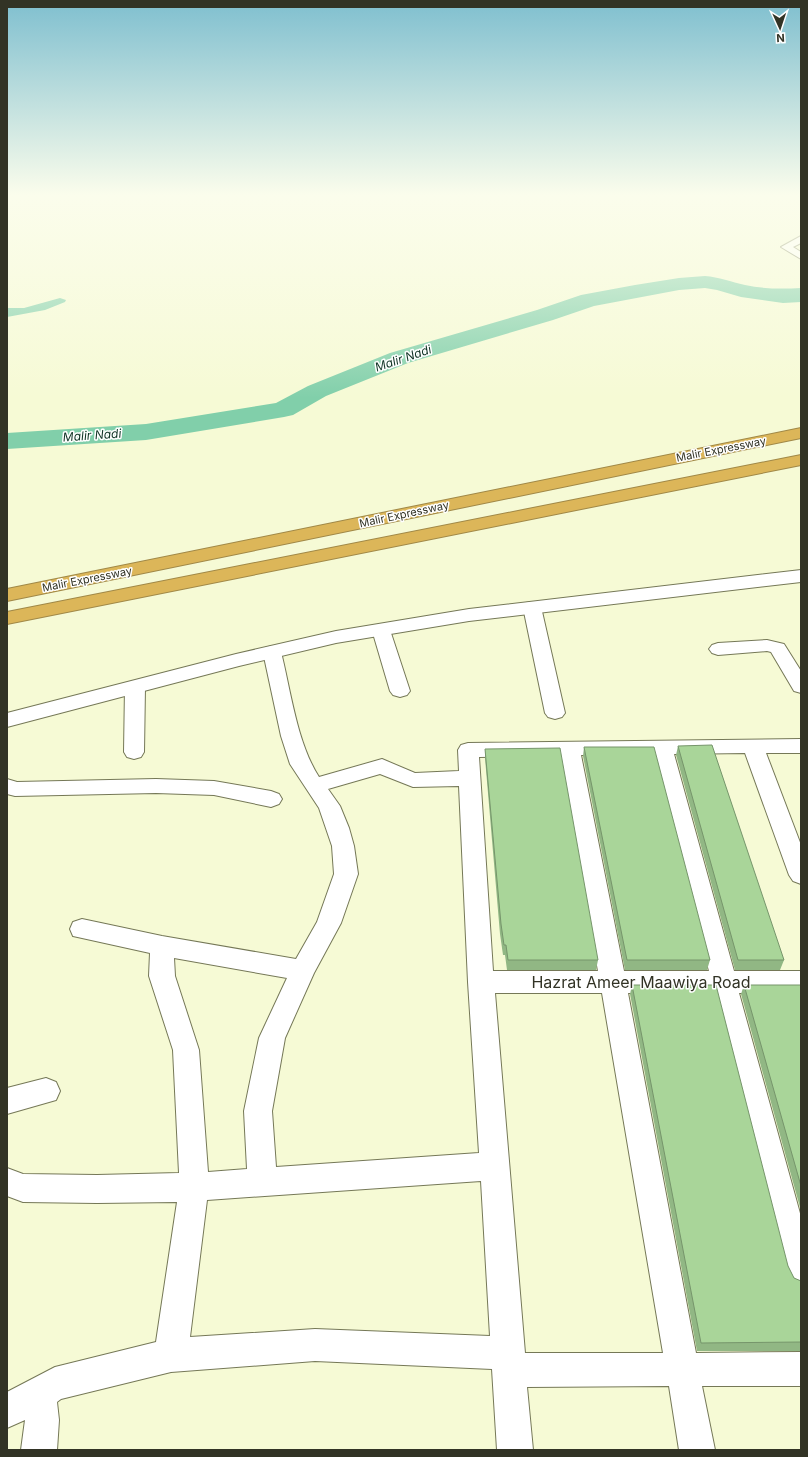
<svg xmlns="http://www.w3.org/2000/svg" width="808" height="1457" viewBox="0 0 808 1457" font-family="Inter,sans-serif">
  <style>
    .water { fill: #81cfaa }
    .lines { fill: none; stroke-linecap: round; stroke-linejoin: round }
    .river { fill: #81cfaa; fill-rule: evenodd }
    .minor-casing { stroke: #757857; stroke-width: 2 }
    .tertiary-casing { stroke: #757857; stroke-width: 2 }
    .motorway-casing { stroke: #a08847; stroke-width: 2 }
    .minor { fill: #fff; fill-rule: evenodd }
    .tertiary { fill: #fff; fill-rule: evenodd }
    .motorway { fill: #dcb659; fill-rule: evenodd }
    .wall { fill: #91b784 }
    .building { fill: #a9d599; stroke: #76956b }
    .labels { text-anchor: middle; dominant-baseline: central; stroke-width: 3; stroke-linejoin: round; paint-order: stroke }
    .far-street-label { font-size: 11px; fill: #323325; stroke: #fff }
    .far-water-label { font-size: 12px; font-style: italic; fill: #0f3324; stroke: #fff }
    .near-street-label { font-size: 16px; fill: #323325; stroke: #fff }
  </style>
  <rect width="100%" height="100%" fill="#f6fad5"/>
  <!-- water -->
  <path class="water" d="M60,298L66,300L65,302L45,310L7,317V308H24Z"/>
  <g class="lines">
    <!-- river -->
    <path class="river" d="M705,276C719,277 731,282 745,285C763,289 782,289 801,288V302L783,303L741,297L717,290L705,288L679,290L594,306L553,320L408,363L326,396L293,415L284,417L146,440L7,449V433L146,424L276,403L308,386L390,353L537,310L581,295L635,285L679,278Z"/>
    <defs>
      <path id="minor" d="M801,236V243L793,247L801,252V259L781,247Z
        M532,602L538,603L541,607L565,713L562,717L555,719L548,717L545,713L523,607L526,603Z
        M381,625L387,626L390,630L410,691L407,695L400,697L393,695L390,691L372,630L375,626Z
        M767,640L784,644L801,671V693L794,691L771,652L767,651L718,655L712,653L709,649L712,645L718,643Z
        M272,646L279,648L281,652C291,692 297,743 319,777L382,759L415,773L459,771L458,750L461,745L468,743L801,739V753H766L801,845V884L793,881L789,875L745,753L674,754L734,971H801V993H739L801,1217V1290L790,1285L785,1274L714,993H628L696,1353L801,1352V1386H702L715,1450H679L669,1386L527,1387L533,1450H497L492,1369L315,1361L171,1372L61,1399L57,1402L59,1420L57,1450H21L25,1420L7,1428V1392L55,1367L156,1342L177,1202L97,1203L23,1202L7,1196V1168L23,1174L97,1175L179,1173L173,1050L149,976L150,953L73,936L70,929L73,922L82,919L162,936L296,959L317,922L334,874L332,846L319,808L290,764L281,736L263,652L265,648ZM581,755H653L709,971H624ZM560,756L598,971H493L479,757ZM380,774L413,787L459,786L468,982L479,1153L276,1167L272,1111L285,1038L314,973L341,923L358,874L354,846L349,828L340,806L328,789ZM174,958L287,978L259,1038L244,1111L247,1169L208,1172L199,1050L175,976ZM495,993H602L663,1353H525ZM481,1181L490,1336L315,1329L190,1337L207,1200Z
        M135,681L142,683L145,687L144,752L141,757L134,759L127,757L124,752L125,687L128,683Z
        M7,779L17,782L156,779L214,781L271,791L279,794L282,799L279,804L271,807L214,795L156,793L15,796L7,794Z
        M46,1078L56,1082L60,1091L56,1100L7,1114V1088Z"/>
      <path id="tertiary" d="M801,570V582L469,621L336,643L239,666L7,727V713L236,654L336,631L469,609Z"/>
      <path id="motorway" d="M801,428V438L7,601V589Z
        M801,455V465L7,624V612Z"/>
    </defs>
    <!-- minor casing -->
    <use href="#minor" class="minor-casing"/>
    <!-- tertiary casing -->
    <use href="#tertiary" class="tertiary-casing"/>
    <!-- motorway casing -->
    <use href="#motorway" class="motorway-casing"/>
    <!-- minor -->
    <use href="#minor" class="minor"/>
    <!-- tertiary -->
    <use href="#tertiary" class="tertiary"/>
    <!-- motorway -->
    <use href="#motorway" class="motorway"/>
  </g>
  <!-- wall -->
  <path class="wall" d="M678,746L784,960L780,970H735L676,755Z
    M584,747L710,960L707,970H625L583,756Z
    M485,749L598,960L596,970H507L505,955H503L500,934L485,758Z
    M632,985L788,1266L794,1278L801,1281V1351H697L630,994Z
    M744,985H801V1211L741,994Z"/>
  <!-- building -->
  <path class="building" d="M712,745L784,960H738L678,746Z
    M584,747H654L710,960H627Z
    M560,748L598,960H508L506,945H504L501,924L485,749Z
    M632,985H716L788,1266L794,1278L801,1281V1342L701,1343Z
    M744,985H801V1186Z"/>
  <!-- sky -->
  <linearGradient id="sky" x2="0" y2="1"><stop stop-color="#7fbfcf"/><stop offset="0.49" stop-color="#fbfdec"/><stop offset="1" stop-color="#fbfdec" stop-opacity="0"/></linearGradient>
  <rect width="808" height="398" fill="url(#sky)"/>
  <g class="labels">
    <!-- far-street labels -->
    <g class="far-street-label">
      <text transform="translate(721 449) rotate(-11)">Malir Expressway</text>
      <text transform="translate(404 514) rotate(-12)">Malir Expressway</text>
      <text transform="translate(87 579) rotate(-11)">Malir Expressway</text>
    </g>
    <!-- far-water labels -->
    <g class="far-water-label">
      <text transform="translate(403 358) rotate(-19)">Malir Nadi</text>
      <text transform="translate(92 435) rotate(-4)">Malir Nadi</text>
    </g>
    <!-- near-street labels -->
    <g class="near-street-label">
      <text x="641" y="982">Hazrat Ameer Maawiya Road</text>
    </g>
  </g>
  <!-- border -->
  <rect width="808" height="1457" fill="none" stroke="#323325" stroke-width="16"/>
  <!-- north arrow -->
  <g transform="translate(780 28) rotate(177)" stroke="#ffffff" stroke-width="3" paint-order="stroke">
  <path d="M0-3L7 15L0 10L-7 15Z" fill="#323325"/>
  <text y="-6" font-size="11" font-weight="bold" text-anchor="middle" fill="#323325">N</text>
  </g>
</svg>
